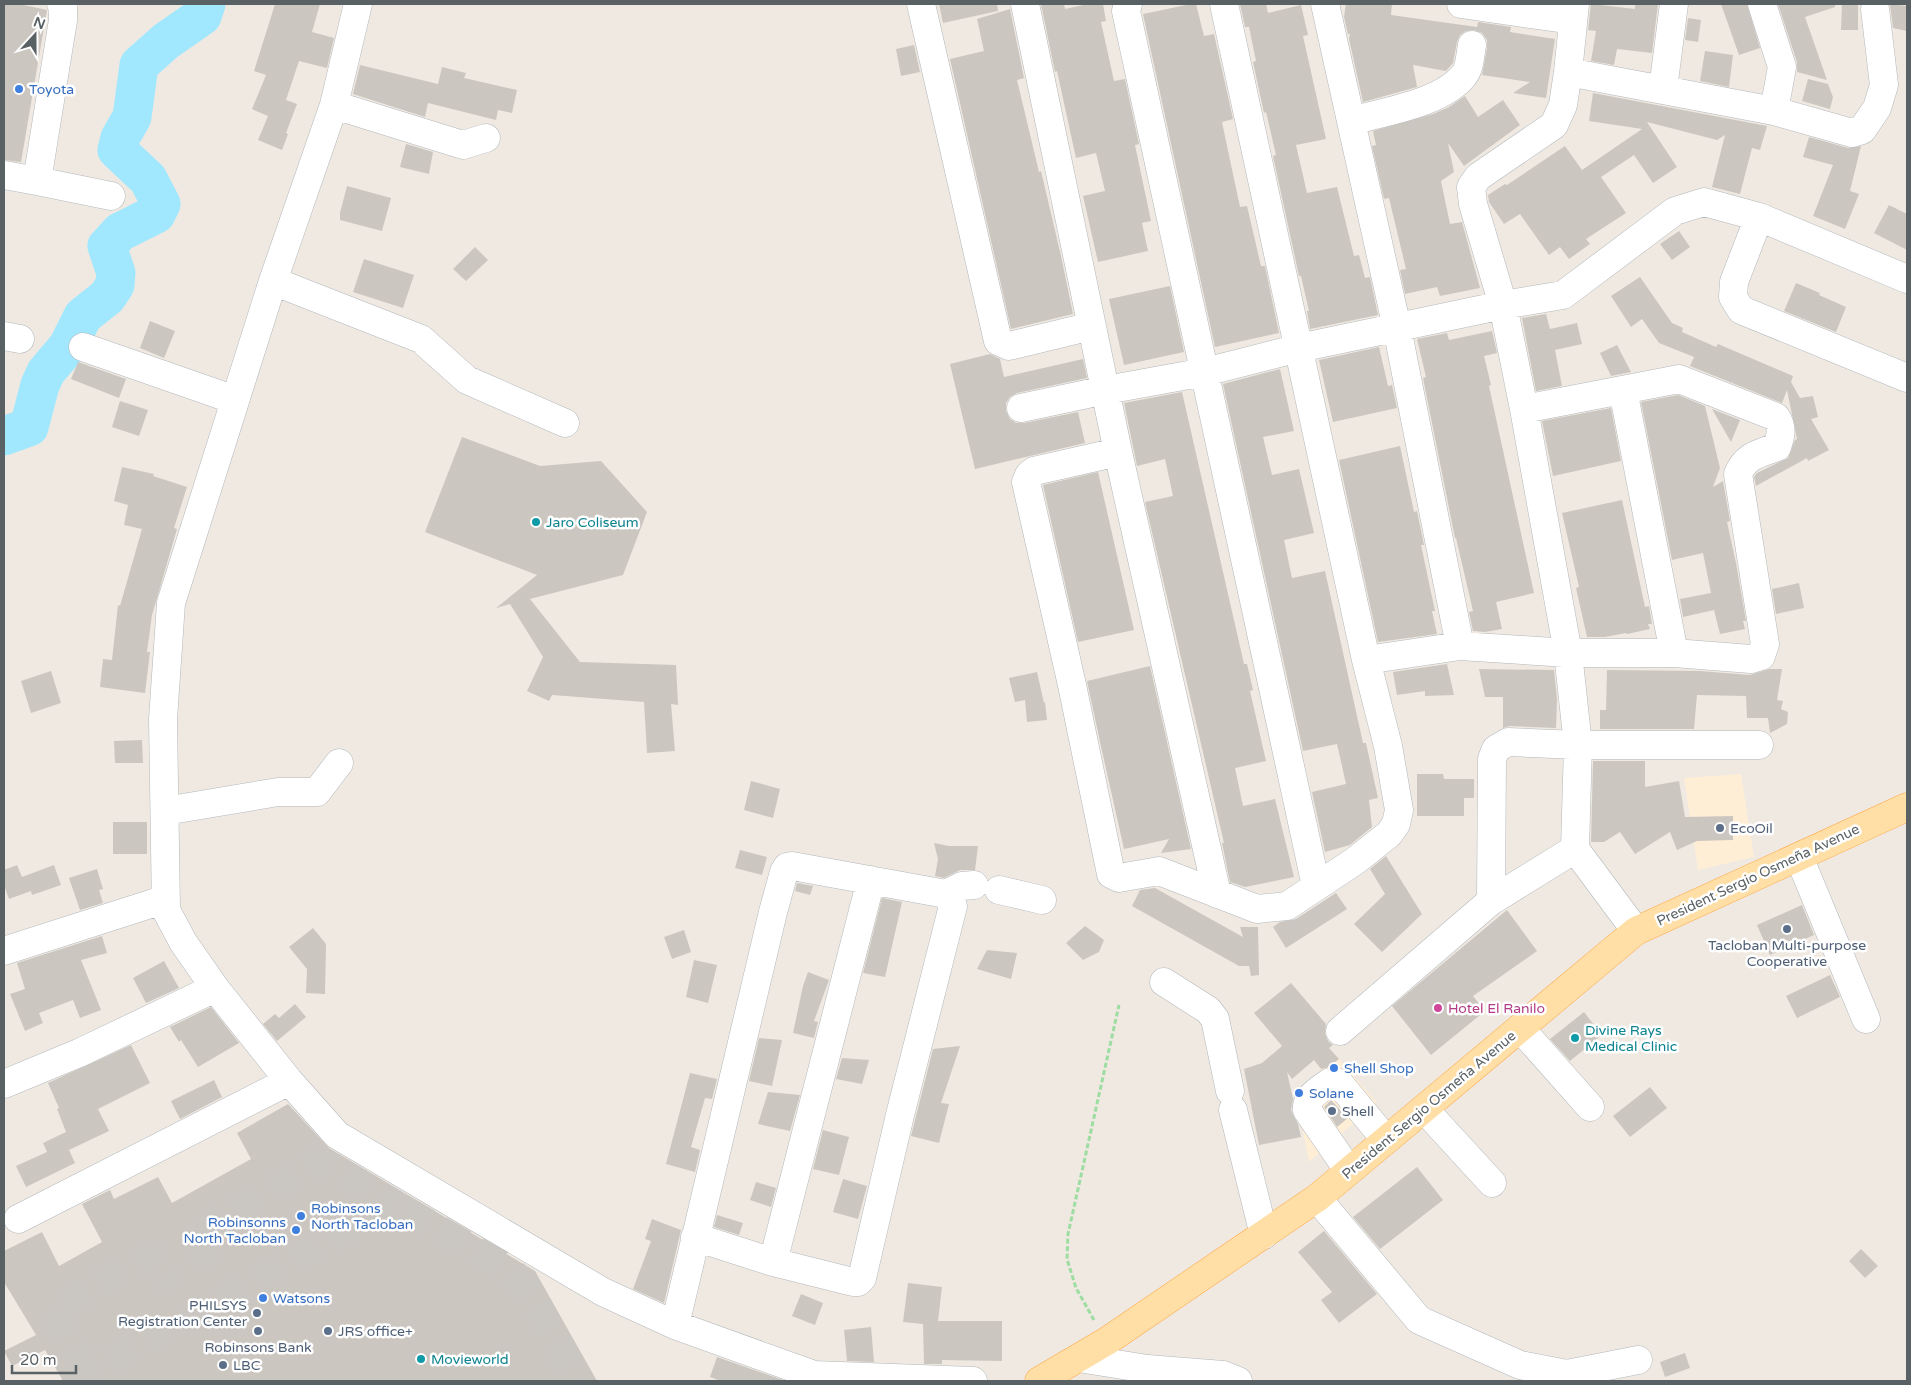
<svg xmlns="http://www.w3.org/2000/svg" width="1911" height="1385" viewBox="0 0 1911 1385" font-family="'Varela Round',sans-serif">
  <style>
    .commercial { fill: #ffeed6 }
    .lines { fill: none; stroke-linecap: round; stroke-linejoin: round }
    .river { stroke: #a1e8ff; stroke-width: 39 }
    .building { fill: #ccc6c1 }
    .minor-tunnel { stroke: #cac7c2; stroke-width: 28; stroke-dasharray: 28 14; stroke-linecap: butt }
    .minor-casing { stroke: #b3b7bb; stroke-width: 29 }
    .major-casing { stroke: #ffa94a; stroke-width: 29 }
    .path { stroke: #9ddda1; stroke-width: 3; stroke-dasharray: 5 2.5; stroke-linecap: butt }
    .minor { stroke: #fff; stroke-width: 28 }
    .major { stroke: #ffdfa6; stroke-width: 28 }
    .shop-dot { fill: #3f7fe0; stroke: #fff; stroke-width: 2 }
    .culture-dot { fill: #0f9aa8; stroke: #fff; stroke-width: 2 }
    .service-dot { fill: #5c6f8a; stroke: #fff; stroke-width: 2 }
    .hotel-dot { fill: #d1479c; stroke: #fff; stroke-width: 2 }
    .labels { text-anchor: middle; dominant-baseline: central; stroke-width: 5; stroke-linejoin: round; paint-order: stroke }
    .shop-label { font-size: 14px; fill: #366cbe; stroke: #fff; text-anchor: start }
    .culture-label { font-size: 14px; fill: #0d838f; stroke: #fff; text-anchor: start }
    .service-label { font-size: 14px; fill: #4e5e75; stroke: #fff; text-anchor: start }
    .street-label { font-size: 14px; fill: #5a6164; stroke: #fff }
    .hotel-label { font-size: 14px; fill: #b23c85; stroke: #fff; text-anchor: start }
  </style>
  <rect width="100%" height="100%" fill="#efe9e2"/>
  <!-- commercial -->
  <path class="commercial" d="M1741,774L1754,857L1698,870L1684,778Z
    M1333,1052L1377,1103L1309,1162L1295,1090L1323,1072L1317,1064Z"/>
  <g class="lines">
    <!-- river -->
    <path class="river" d="M4,436L29,427L40,385L46,372L68,346L83,316L107,297L115,285L116,273L107,246L120,232L156,214L161,204L148,179L117,150L120,138L132,117L139,65L166,41L202,16L206,4"/>
  </g>
  <!-- building -->
  <path class="building" d="M4,4H19L47,10L21,162L4,160Z
    M275,4H320L312,32L334,38L327,68L299,61L286,100L297,104L286,133L288,134L282,150L258,140L268,116L252,109L266,75L254,71Z
    M939,4H997L998,11L943,23Z
    M1041,4H1064L1065,9L1088,4H1103L1106,21L1101,22L1114,81L1125,79L1139,144L1135,145L1151,221L1142,223L1148,251L1098,262L1083,196L1105,191L1096,153L1076,158L1057,71L1055,72Z
    M1191,4H1196L1204,36L1214,34L1233,119L1222,122L1230,160L1240,207L1247,206L1261,266H1265L1279,333L1215,347L1143,14Z
    M1240,4H1266L1268,13L1301,5L1308,35L1303,36L1326,139L1296,145L1307,193L1337,187L1354,256L1359,255L1365,278L1370,277L1378,315L1310,329L1307,311H1309L1301,276H1299L1273,156L1276,155L1266,112L1264,113L1253,62L1256,61L1249,27H1245Z
    M1346,4H1392L1391,15L1477,27L1478,22L1511,27L1510,32L1555,39L1546,98L1513,93L1530,82L1482,75L1487,48V40L1482,33L1474,30L1466,31L1460,35L1457,42L1453,63L1446,71L1413,65L1417,87L1363,102L1349,39L1350,34H1348L1344,17Z
    M1591,4L1635,9V4H1658L1652,53L1617,49L1614,65L1591,61L1596,31L1588,30Z
    M1721,4H1747L1760,48L1739,55Z
    M1778,4H1835V7L1805,17L1827,80L1797,72V62Z
    M1842,4H1858V30H1841Z
    M1890,4L1907,6V31L1893,28Z
    M1010,9L1024,78L1017,80L1039,172L1041,171L1061,256L1073,314L1011,329L950,59L984,51L977,19Z
    M1688,18L1701,20L1698,42L1685,40Z
    M914,45L920,72L901,76L896,49Z
    M1705,51L1733,55L1729,87L1700,81Z
    M360,65L438,84L442,67L466,73L464,78L517,90L512,113L498,110L496,120L428,103L425,117L353,94Z
    M1808,79L1828,84L1833,97L1830,109L1802,101Z
    M1593,93L1767,126L1760,150L1752,148L1740,194L1712,187L1725,135L1717,140L1647,122L1677,167L1653,183L1634,155L1601,177L1626,213L1586,239L1590,244L1569,259L1560,247L1549,255L1520,214L1504,224L1489,202L1488,195L1505,184L1507,185L1565,146L1582,170L1642,129L1589,121Z
    M1465,96L1478,117L1503,100L1520,125L1464,166L1448,143L1454,172L1441,181L1450,224L1462,222L1480,288L1440,296L1437,287L1405,294L1400,270L1406,269L1389,198L1384,199L1372,146L1376,145L1373,131L1433,114L1449,107Z
    M1809,137L1848,148L1861,146L1850,191L1859,194L1845,229L1813,216L1833,165L1803,157Z
    M406,144L433,152L429,174L400,167Z
    M347,186L391,198L382,231L340,220V213Z
    M1889,205L1907,214V250L1874,233Z
    M1679,231L1690,247L1672,260L1660,244Z
    M475,247L488,260L466,281L453,269Z
    M364,259L414,275L403,308L353,292Z
    M1640,277L1672,323L1683,328L1682,332L1716,347L1718,344L1793,376L1791,382L1800,398L1813,396L1818,417L1811,419L1829,450L1808,461L1807,458L1756,486L1754,477L1757,473L1788,458L1795,440L1797,439L1787,390L1782,403L1690,366L1694,357L1659,343L1642,319L1631,327L1611,296Z
    M1796,283L1820,293L1819,295L1846,307L1836,332L1784,311Z
    M1170,286L1184,352L1124,365L1109,299Z
    M1546,314L1550,329L1577,323L1582,344L1555,350L1562,386L1536,391L1522,318Z
    M150,321L175,331L164,358L140,348Z
    M1492,331L1497,353L1484,356L1491,385L1489,386L1534,593L1496,602L1502,629L1485,632L1473,631L1469,612L1473,611L1456,538H1455L1423,378L1426,377L1417,339L1447,333L1449,340Z
    M1617,345L1631,372L1611,376L1600,353Z
    M1379,347L1388,386L1392,385L1397,408L1333,422L1319,360Z
    M990,354L1000,359L1004,377L1083,359L1087,378L1017,393L1010,397L1006,403V411L1010,419L1016,423H1024L1078,412L1085,443L975,469L950,364Z
    M78,362L126,379L119,398L71,379Z
    M1280,369L1294,431L1263,437L1272,475L1299,469L1314,533L1284,540L1292,578L1325,571L1363,743H1366L1378,798L1369,800L1372,827L1350,845L1325,852L1312,792L1346,784L1337,744L1303,751L1223,384Z
    M1182,392L1244,664H1247L1253,690L1250,691L1266,761L1235,768L1243,806L1275,799L1294,877L1245,887L1230,882L1222,843H1224L1145,502L1173,496L1165,459L1137,466L1124,403Z
    M1678,395L1705,406L1720,468L1713,487L1723,481L1730,521L1727,522L1736,563L1746,621H1743L1745,629L1720,634L1714,610L1683,617L1680,599L1711,593L1703,553L1672,560L1641,402Z
    M120,401L148,410L139,436L112,427Z
    M1611,408L1621,461L1553,476L1542,421Z
    M1712,409L1740,420L1731,442Z
    M462,437L540,466L601,461L647,512L623,575L530,599L580,662L676,665L678,705L671,704L675,751L647,753L644,702L552,695L549,701L527,691L543,657L510,604L496,608L537,575L425,532Z
    M1400,446L1414,512L1417,511L1424,545H1421L1435,611H1432L1437,634L1378,642L1339,460Z
    M122,467L154,474L153,476L187,487L174,528L177,529L152,615L147,652H150L145,693L100,687L103,659L112,660L118,605L120,606L142,529L124,525L128,505L114,501Z
    M1098,472L1134,630L1078,642L1043,485Z
    M1622,500L1645,607L1649,606L1652,624H1648L1650,629L1627,634L1626,633L1605,637H1587L1576,588L1579,587L1562,513Z
    M1799,583L1804,608L1776,614L1772,589Z
    M1447,664L1454,695L1425,696V691L1397,695L1393,672Z
    M1150,666L1191,849L1161,853L1169,839L1124,849L1102,751L1087,681Z
    M1479,669L1554,670L1557,699L1556,728L1509,726L1503,728V697H1485Z
    M1769,669H1782L1777,700L1783,701L1781,709L1788,712L1787,724L1770,733L1768,718H1747L1746,696L1697,695L1694,729H1600V710H1606L1607,670L1700,671L1750,675Z
    M51,671L61,703L31,713L21,681Z
    M1037,672L1044,703L1045,702L1047,720L1027,722L1025,700L1015,702L1009,678Z
    M142,740L143,763H115L114,741Z
    M1593,761H1645V787L1679,781L1685,817L1733,816V840L1697,841L1677,850L1670,832L1635,854L1620,832L1604,842H1591Z
    M1417,774H1443L1444,779H1474V798H1464V816H1417Z
    M751,781L780,789L773,818L744,810Z
    M113,822H147V854H113Z
    M934,843L949,846H978L975,870H960L944,878L935,876L938,859Z
    M740,850L767,857L762,875L735,868Z
    M1386,856L1422,914L1382,952L1354,924L1385,894L1370,869Z
    M17,865L22,877L54,865L61,885L32,895L31,891L9,899L4,885V870Z
    M97,869L103,889L99,890L103,903L80,910L69,878Z
    M797,883L813,886L810,895L795,891Z
    M1155,888L1243,937L1240,927H1258L1259,975L1251,976L1249,966H1239L1132,906L1140,890Z
    M1336,893L1347,909L1286,948L1273,927L1280,922L1296,919Z
    M882,898L902,902L885,977L863,973Z
    M1802,905L1814,935L1770,955L1757,925Z
    M1507,910L1537,951L1473,996L1485,1011L1431,1055L1392,1006Z
    M1085,926L1104,940L1099,952L1083,960L1066,943Z
    M313,928L326,944L325,994L306,993L307,969L289,947Z
    M684,930L691,952L672,959L664,937Z
    M102,936L107,953L81,960L101,1010L80,1018L73,1000L39,1013L43,1023L25,1031L10,994L25,989L17,963Z
    M987,950L1017,953L1011,979L977,969Z
    M694,960L717,965L708,1003L686,997Z
    M164,961L179,988L146,1003L133,978Z
    M808,972L829,980L814,1021L818,1022L814,1038L793,1033L803,986Z
    M1830,975L1840,997L1797,1018L1786,996Z
    M1291,983L1326,1024L1325,1034L1328,1041L1333,1045L1329,1048L1339,1059L1329,1067L1321,1069L1314,1060L1292,1079L1287,1072L1293,1099L1291,1110L1298,1124L1301,1137L1259,1145L1244,1069L1262,1063L1282,1046L1254,1013Z
    M295,1004L306,1017L277,1041L263,1024L275,1014L279,1018Z
    M211,1007L239,1043L198,1067L181,1040L179,1042L170,1027Z
    M1584,1012L1602,1035L1570,1061L1550,1039Z
    M759,1038L782,1040L772,1086L749,1081Z
    M131,1045L150,1083L98,1109L109,1131L69,1150L75,1163L26,1187L16,1166L47,1152L43,1143L66,1132L57,1109L59,1108L48,1083Z
    M960,1046L941,1103L949,1104L939,1143L911,1136L933,1049Z
    M842,1058L869,1060L862,1084L836,1079Z
    M690,1073L717,1079L712,1099L705,1098L691,1147L700,1150L695,1172L666,1164Z
    M214,1080L222,1097L180,1119L171,1101Z
    M1650,1087L1667,1108L1630,1137L1613,1116Z
    M768,1092L800,1095L790,1131L758,1124Z
    M1331,1100L1348,1118L1337,1127L1324,1107Z
    M288,1104L329,1148L535,1271L597,1381H63L45,1350L12,1366L4,1351L36,1335L4,1282V1251L42,1232L59,1266L102,1242L82,1204L110,1190L114,1199L158,1177L172,1203L251,1159L237,1133Z
    M823,1130L849,1137L839,1175L813,1169Z
    M1417,1167L1443,1200L1380,1249L1353,1217Z
    M843,1179L867,1186L858,1219L833,1212Z
    M756,1182L776,1188L771,1207L750,1200Z
    M717,1215L743,1223L739,1235L714,1227Z
    M652,1219L681,1230L664,1303L633,1289L651,1241L645,1239Z
    M1324,1231L1377,1294L1339,1323L1321,1300L1332,1292L1298,1252Z
    M1861,1249L1878,1266L1865,1278L1849,1261Z
    M908,1283L942,1287L938,1321H1002V1361L942,1360V1364H924L923,1324L903,1322Z
    M801,1294L823,1303L815,1325L792,1316Z
    M871,1327L874,1362L847,1361L844,1330Z
    M1685,1353L1690,1368L1665,1377L1660,1362Z
    M717,1357L783,1380V1381H721L710,1377Z"/>
  <g class="lines">
    <!-- minor-tunnel -->
    <path class="minor-tunnel" d="M212,1265L193,1235L319,1162L395,1204
      M88,1372L51,1311L152,1255L173,1287
      M72,1381L395,1204L512,1271L536,1303L576,1381"/>
    <defs>
      <path id="minor" d="M358,4L334,105L273,281L171,603L163,719L166,910L183,942L215,988L289,1081L337,1135L603,1292L675,1325L814,1375L973,1381
        M921,4L998,341L1009,346L1092,326
        M1025,4L1118,452L1217,894
        M1128,4L1126,11L1316,886
        M1325,4L1397,328L1460,646
        M1461,4L1573,20
        M1575,4L1568,72L1563,105L1554,125L1478,177L1471,187L1473,204L1503,305L1524,409L1568,653L1578,745L1575,849L1636,931
        M1568,72L1774,111L1782,67L1762,4
        M1663,89L1674,4
        M334,105L463,145L486,138
        M1774,111L1852,133L1862,130L1877,108L1884,85L1875,9
        M1351,121C1383,112 1443,103 1464,75C1470,68 1470,55 1472,45
        M4,175L37,181L63,20V7L61,4
        M37,181L111,196
        M1759,217L1734,282L1733,297L1741,310L1907,378
        M273,281L421,339L467,380L565,423
        M4,336L20,339
        M83,347L235,400
        M1623,390L1674,653
        M1021,408L1106,390L1205,372L1299,348L1503,305L1563,295L1675,211L1704,202L1759,217L1907,279
        M1118,452L1034,471L1029,475L1026,482L1072,685L1111,874L1119,878L1159,871L1257,909L1287,906L1355,861L1389,834L1396,824L1399,810L1388,746L1366,660L1224,4
        M1366,660L1460,646L1568,653H1674L1751,659L1761,656L1765,644L1738,474C1746,455 1759,454 1777,447C1781,435 1783,428 1776,417L1679,379L1524,409
        M165,811L278,792H317L339,763
        M1799,857L1866,1019
        M999,890L1042,900
        M946,894L962,886L974,885
        M1491,901L1492,759L1496,749L1508,742L1578,745H1759
        M4,951L166,899
        M1164,982L1208,1010L1215,1019L1230,1091
        M1520,1028L1590,1107
        M1340,1031L1491,901L1575,849
        M4,1084L79,1053L215,988
        M1424,1109L1492,1183
        M1233,1110L1264,1235
        M1349,1171L1307,1110C1305,1097 1321,1089 1330,1082L1339,1083L1386,1140
        M1317,1198L1419,1320L1520,1365L1567,1374L1638,1360
        M18,1219L289,1081
        M773,1262L871,880
        M675,1325L773,912L784,872L787,867L792,866L946,894L953,906L900,1115L862,1278L858,1282H853L773,1262L695,1237
        M1079,1358L1147,1369L1223,1375L1238,1381"/>
      <path id="major" d="M1039,1381L1107,1341L1317,1198L1636,931L1907,807"/>
    </defs>
    <!-- minor casing -->
    <use href="#minor" class="minor-casing"/>
    <!-- major casing -->
    <use href="#major" class="major-casing"/>
    <!-- path -->
    <path class="path" d="M1094,1320L1076,1288L1067,1259L1068,1234L1119,1005"/>
    <!-- minor -->
    <use href="#minor" class="minor"/>
    <!-- major -->
    <use href="#major" class="major"/>
  </g>
  <!-- markers -->
  <g class="shop-dot">
    <circle cx="19" cy="89" r="5"/>
    <circle cx="1334" cy="1068" r="5"/>
    <circle cx="1299" cy="1093" r="5"/>
    <circle cx="301" cy="1216" r="5"/>
    <circle cx="296" cy="1230" r="5"/>
    <circle cx="263" cy="1298" r="5"/>
  </g>
  <g class="culture-dot">
    <circle cx="536" cy="522" r="5"/>
    <circle cx="1575" cy="1038" r="5"/>
    <circle cx="421" cy="1359" r="5"/>
  </g>
  <g class="service-dot">
    <circle cx="1720" cy="828" r="5"/>
    <circle cx="1787" cy="929" r="5"/>
    <circle cx="1332" cy="1111" r="5"/>
    <circle cx="257" cy="1313" r="5"/>
    <circle cx="258" cy="1331" r="5"/>
    <circle cx="328" cy="1331" r="5"/>
    <circle cx="223" cy="1365" r="5"/>
  </g>
  <circle class="hotel-dot" cx="1438" cy="1008" r="5"/>
  <g class="labels">
    <!-- shop labels -->
    <g class="shop-label">
      <text x="29" y="89">Toyota</text>
      <text x="1344" y="1068">Shell Shop</text>
      <text x="1309" y="1093">Solane</text>
      <text x="311" y="1208">Robinsons<tspan x="311" dy="16">North Tacloban</tspan></text>
      <text x="286" y="1222" text-anchor="end">Robinsonns<tspan x="286" dy="16">North Tacloban</tspan></text>
      <text x="273" y="1298">Watsons</text>
    </g>
    <!-- culture labels -->
    <g class="culture-label">
      <text x="546" y="522">Jaro Coliseum</text>
      <text x="1585" y="1030">Divine Rays<tspan x="1585" dy="16">Medical Clinic</tspan></text>
      <text x="431" y="1359">Movieworld</text>
    </g>
    <!-- service labels -->
    <g class="service-label">
      <text x="1730" y="828">EcoOil</text>
      <text x="1787" y="945" text-anchor="middle">Tacloban Multi-purpose<tspan x="1787" dy="16">Cooperative</tspan></text>
      <text x="1342" y="1111">Shell</text>
      <text x="247" y="1305" text-anchor="end">PHILSYS<tspan x="247" dy="16">Registration Center</tspan></text>
      <text x="338" y="1331">JRS office+</text>
      <text x="258" y="1347" text-anchor="middle">Robinsons Bank</text>
      <text x="233" y="1365">LBC</text>
    </g>
    <!-- street labels -->
    <g class="street-label">
      <text transform="translate(1758 875) rotate(-25)">President Sergio Osmeña Avenue</text>
      <text transform="translate(1429 1105) rotate(-40)">President Sergio Osmeña Avenue</text>
    </g>
    <!-- hotel labels -->
    <g class="hotel-label">
      <text x="1448" y="1008">Hotel El Ranilo</text>
    </g>
  </g>
  <!-- border -->
  <rect width="1911" height="1385" fill="none" stroke="#5a6164" stroke-width="10"/>
  <!-- north arrow -->
  <g transform="translate(35 35) rotate(21)" stroke="#ffffff" stroke-width="4" paint-order="stroke">
  <path d="M0-4L9 19L0 12L-9 19Z" fill="#5a6164"/>
  <text y="-8" font-size="14" font-weight="bold" text-anchor="middle" fill="#5a6164">N</text>
  </g>
  <!-- scale -->
  <path d="M12 1365v8h64v-8" fill="none" stroke="#5a6164" stroke-width="2.5"/>
  <text x="20" y="1365" font-size="15" fill="#5a6164" stroke="#ffffff" stroke-width="4" paint-order="stroke">20 m</text>
</svg>
